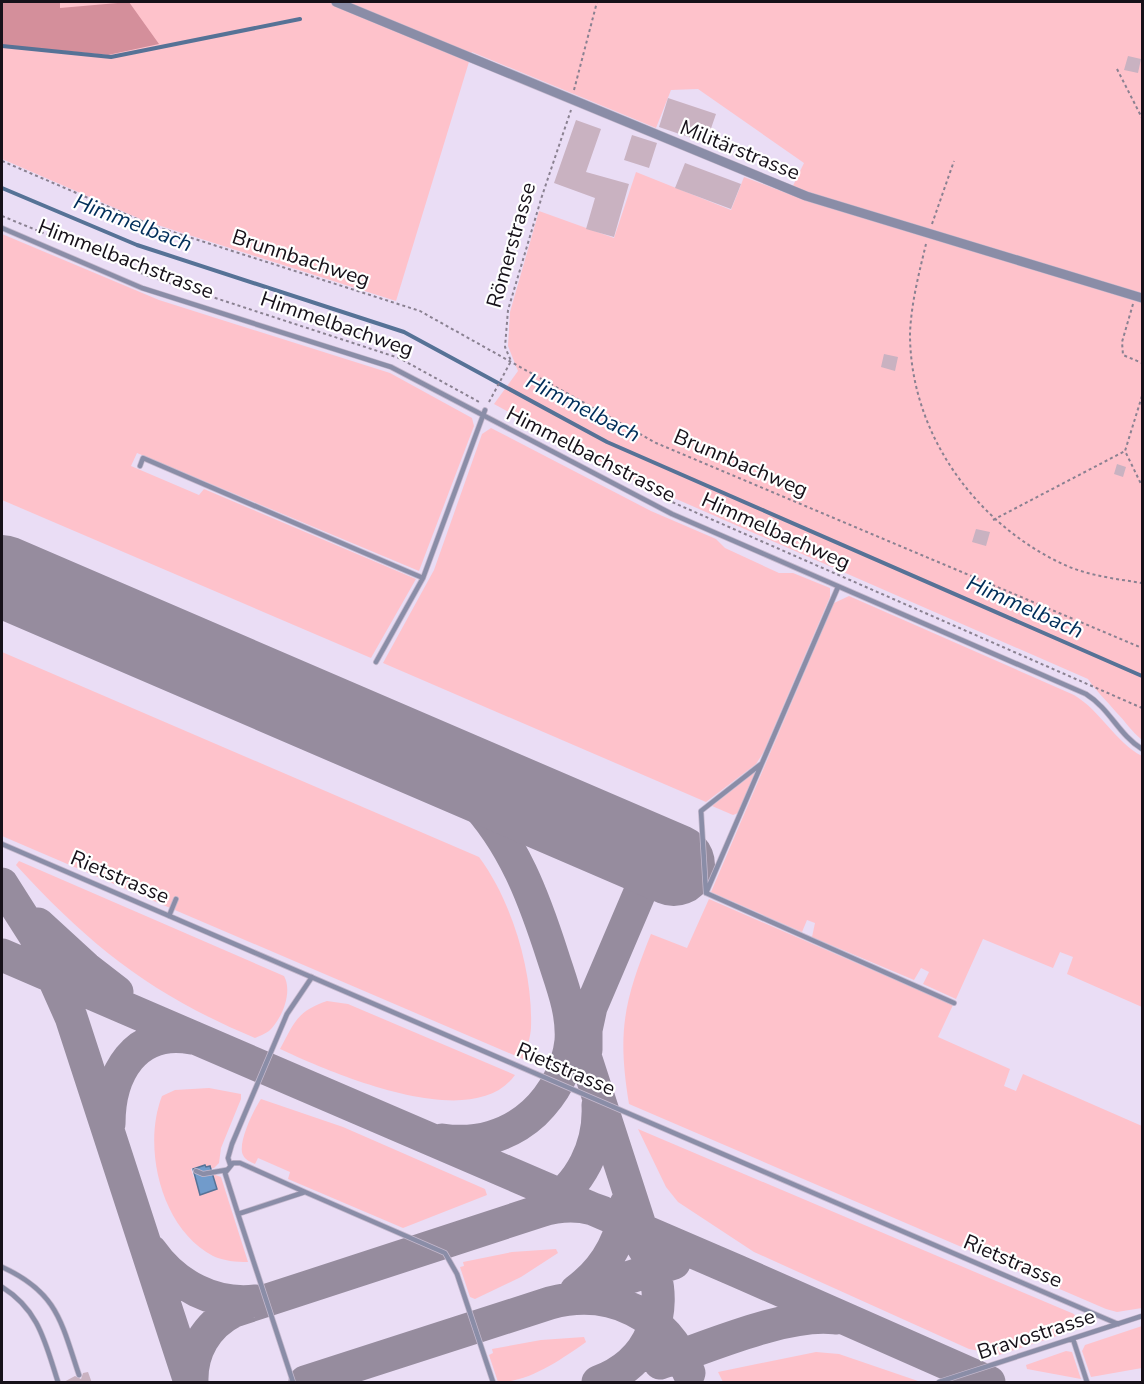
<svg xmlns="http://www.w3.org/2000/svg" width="1144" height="1384" viewBox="0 0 1144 1384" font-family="'Nunito Sans',sans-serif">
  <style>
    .green { fill: #fec2cb }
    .forest { fill: #d48f9b }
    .water { fill: #719bcb; stroke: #567296; stroke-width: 1.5 }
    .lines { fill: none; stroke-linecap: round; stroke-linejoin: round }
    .stream { stroke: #567296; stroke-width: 4 }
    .taxiway { stroke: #968c9e; stroke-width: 33 }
    .runway { stroke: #968c9e; stroke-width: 82 }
    .building { fill: #c9b2c1 }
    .lane-casing { stroke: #c4b8cd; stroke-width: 6 }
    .street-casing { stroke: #c4b8cd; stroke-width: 10 }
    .path { stroke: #8a8191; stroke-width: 2; stroke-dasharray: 3 3; stroke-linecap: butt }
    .lane { stroke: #8a8da7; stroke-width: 4.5 }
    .street { stroke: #8a8da7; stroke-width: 9 }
    .labels { text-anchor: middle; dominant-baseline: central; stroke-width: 4.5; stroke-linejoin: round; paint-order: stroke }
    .street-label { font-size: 21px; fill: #161119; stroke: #fff }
    .water-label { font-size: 22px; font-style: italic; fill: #002e5a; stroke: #fff }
  </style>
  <rect width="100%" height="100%" fill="#eaddf5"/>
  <!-- green -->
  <path class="green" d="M2,2H1142V740C1131,731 1126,722 1116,712C1106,700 1097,692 1088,679L635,481L494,404L518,371L508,346L510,312L539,211L614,238L636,172L731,210L744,177L789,194L804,163L698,89L671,90L656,128L472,52L396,301L145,221L2,159Z
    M2,234L159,300L390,373L472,418L474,426L419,571L137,453L131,466L199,495L204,489L416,579L371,658L2,500Z
    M491,428L651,511L716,539L725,548L779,573H793L830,588V597L763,753L756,764L706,802L383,663L434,570L482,434Z
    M849,596L1074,695C1101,711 1115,742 1142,756V1007L1067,974L1073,957L1060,952L1053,968L983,939L956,999L923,984L929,972L921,968L914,980L812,937L815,923L807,920L802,932L711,892L834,603Z
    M2,652L479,857C512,901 533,972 531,1027C531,1037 526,1049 523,1059L2,836Z
    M755,772L738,813L733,815L712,806Z
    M19,861L284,976C293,992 282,1019 269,1031C265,1034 259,1036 255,1038C152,995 91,947 16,865Z
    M709,899L953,1005L938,1037L1010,1069L1004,1086L1016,1091L1023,1074L1142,1126V1308L1117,1312L1106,1309L629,1104C617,1031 624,1001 651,934L687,948Z
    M327,1001L348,1004L515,1075C473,1135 332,1073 280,1049C294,1023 297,1011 327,1001Z
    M209,1088L241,1094V1099L221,1148L219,1163L214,1168L202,1170L200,1166L191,1169L194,1178L213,1174L221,1177L248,1262C236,1262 224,1261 213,1256C161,1229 142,1147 162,1096L175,1090Z
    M261,1099L343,1127L485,1189L487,1195L403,1228L288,1179L290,1172L258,1158L255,1164C251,1162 245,1160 243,1155C237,1144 254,1109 261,1099Z
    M638,1129L1074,1314L1078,1321L1075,1330L999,1355L969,1349L754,1252L678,1202L666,1187Z
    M556,1249L558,1253L521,1277L475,1299L470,1297L460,1267L464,1266L463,1262L512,1252Z
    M1142,1326V1368L1091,1377L1082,1351L1085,1345Z
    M584,1337L586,1342C562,1359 528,1383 498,1382L489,1355L493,1353L492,1349L541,1340Z
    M1066,1351L1072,1352L1081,1379L1027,1369L1026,1365Z
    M816,1352L839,1354L918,1381L723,1382L718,1372Z"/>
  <!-- forest -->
  <path class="forest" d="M2,2H60V8L129,2L159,44L108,55L2,45Z"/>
  <!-- water -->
  <path class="water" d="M205,1165L206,1167L210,1166L217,1189L200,1195L193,1169Z"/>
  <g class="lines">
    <!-- stream -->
    <path class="stream" d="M2,46L111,57L300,19
      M2,188L137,245L404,332L607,442L1142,676"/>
    <!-- taxiway -->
    <path class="taxiway" d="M388,742C419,756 447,772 470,797C514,843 534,898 553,957C562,985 573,1012 571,1041C568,1068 554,1094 534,1113C509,1136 476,1145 442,1140
      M2,884L35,936L71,1017L190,1382
      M38,924L86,968L117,992
      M2,955L737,1271L989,1382
      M575,1025L646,1244
      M586,1050V1030L591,1007L655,857
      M109,1124C109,1074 135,1027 192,1038
      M545,1206C581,1186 600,1145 598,1105
      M151,1251C175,1285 214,1306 256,1301
      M576,1291C606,1269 622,1240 626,1204
      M580,1293L674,1263
      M660,1363C708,1347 787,1312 835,1318
      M192,1382C191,1352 206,1325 234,1311L540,1211C653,1176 709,1341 598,1382
      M305,1382L550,1303C610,1287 666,1314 689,1373"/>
    <!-- runway -->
    <path class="runway" d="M2,576L674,865"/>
  </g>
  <!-- building -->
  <path class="building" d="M1128,56L1141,59L1138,73L1124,70Z
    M668,98L716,114L706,143L659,127Z
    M576,120L601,129L586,172L629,184L614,237L586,229L595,198L554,183Z
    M632,135L657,143L649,168L624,160Z
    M685,163L741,184L731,209L675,188Z
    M884,354L898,357L895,371L881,367Z
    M1117,464L1126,467L1123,477L1114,474Z
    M976,529L990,532L986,546L972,542Z
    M88,1372L92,1383H62L75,1376L81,1379L83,1373Z"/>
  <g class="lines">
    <defs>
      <path id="lane" d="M2,228L142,288L391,367L672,514L1086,694C1110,709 1119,735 1142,749
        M140,466L143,458L423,578
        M376,662L423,578L485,410
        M761,764L701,811L706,893L838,587
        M2,844L1118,1324
        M706,893L954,1003
        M169,916L176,899
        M230,1164L228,1158L232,1144L287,1014L312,977
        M196,1171L203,1174L226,1170
        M238,1214L225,1173L233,1163H240L305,1192
        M2,1267C57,1292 61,1321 79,1375
        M2,1287C39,1310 45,1342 58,1382
        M1073,1339L1087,1382
        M293,1382L238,1214L305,1192L445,1253L457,1274L493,1382
        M939,1382L1142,1316"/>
      <path id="street" d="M336,2L806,196L1142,298"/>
    </defs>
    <!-- lane casing -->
    <use href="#lane" class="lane-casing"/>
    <!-- street casing -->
    <use href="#street" class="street-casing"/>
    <!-- path -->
    <path class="path" d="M1117,69L1142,118
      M574,90L597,2
      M2,161L151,225L420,311L656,443L1142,648
      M2,216L148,276L399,358L481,403
      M932,224L954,161
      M926,244C919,273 911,304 910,334C910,434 977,526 1067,566C1091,576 1117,579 1142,583
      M1133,304L1122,342L1123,355L1142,363
      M1142,396L1125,451L1142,486
      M489,402L511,361L505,347L508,310L542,196L571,110
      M656,495L1142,708
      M993,520L1125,451"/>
    <!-- lane -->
    <use href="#lane" class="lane"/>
    <!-- street -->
    <use href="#street" class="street"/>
  </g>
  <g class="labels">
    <!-- street labels -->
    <g class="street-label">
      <text transform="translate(740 150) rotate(22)">Militärstrasse</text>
      <text transform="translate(511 245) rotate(-74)">Römerstrasse</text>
      <text transform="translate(301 258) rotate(18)">Brunnbachweg</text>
      <text transform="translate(126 259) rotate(21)">Himmelbachstrasse</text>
      <text transform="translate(337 324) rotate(19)">Himmelbachweg</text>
      <text transform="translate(591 454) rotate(27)">Himmelbachstrasse</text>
      <text transform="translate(741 463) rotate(23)">Brunnbachweg</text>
      <text transform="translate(776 531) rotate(24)">Himmelbachweg</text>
      <text transform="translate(120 877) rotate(23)">Rietstrasse</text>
      <text transform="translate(566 1069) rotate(23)">Rietstrasse</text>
      <text transform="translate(1013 1261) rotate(23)">Rietstrasse</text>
      <text transform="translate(1036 1334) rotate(-18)">Bravostrasse</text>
    </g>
    <!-- water labels -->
    <g class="water-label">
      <text transform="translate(133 223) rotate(21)">Himmelbach</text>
      <text transform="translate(583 408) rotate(27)">Himmelbach</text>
      <text transform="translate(1025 607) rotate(24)">Himmelbach</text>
    </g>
  </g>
  <!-- border -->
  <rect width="1144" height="1384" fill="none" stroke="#161119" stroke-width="6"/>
</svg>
